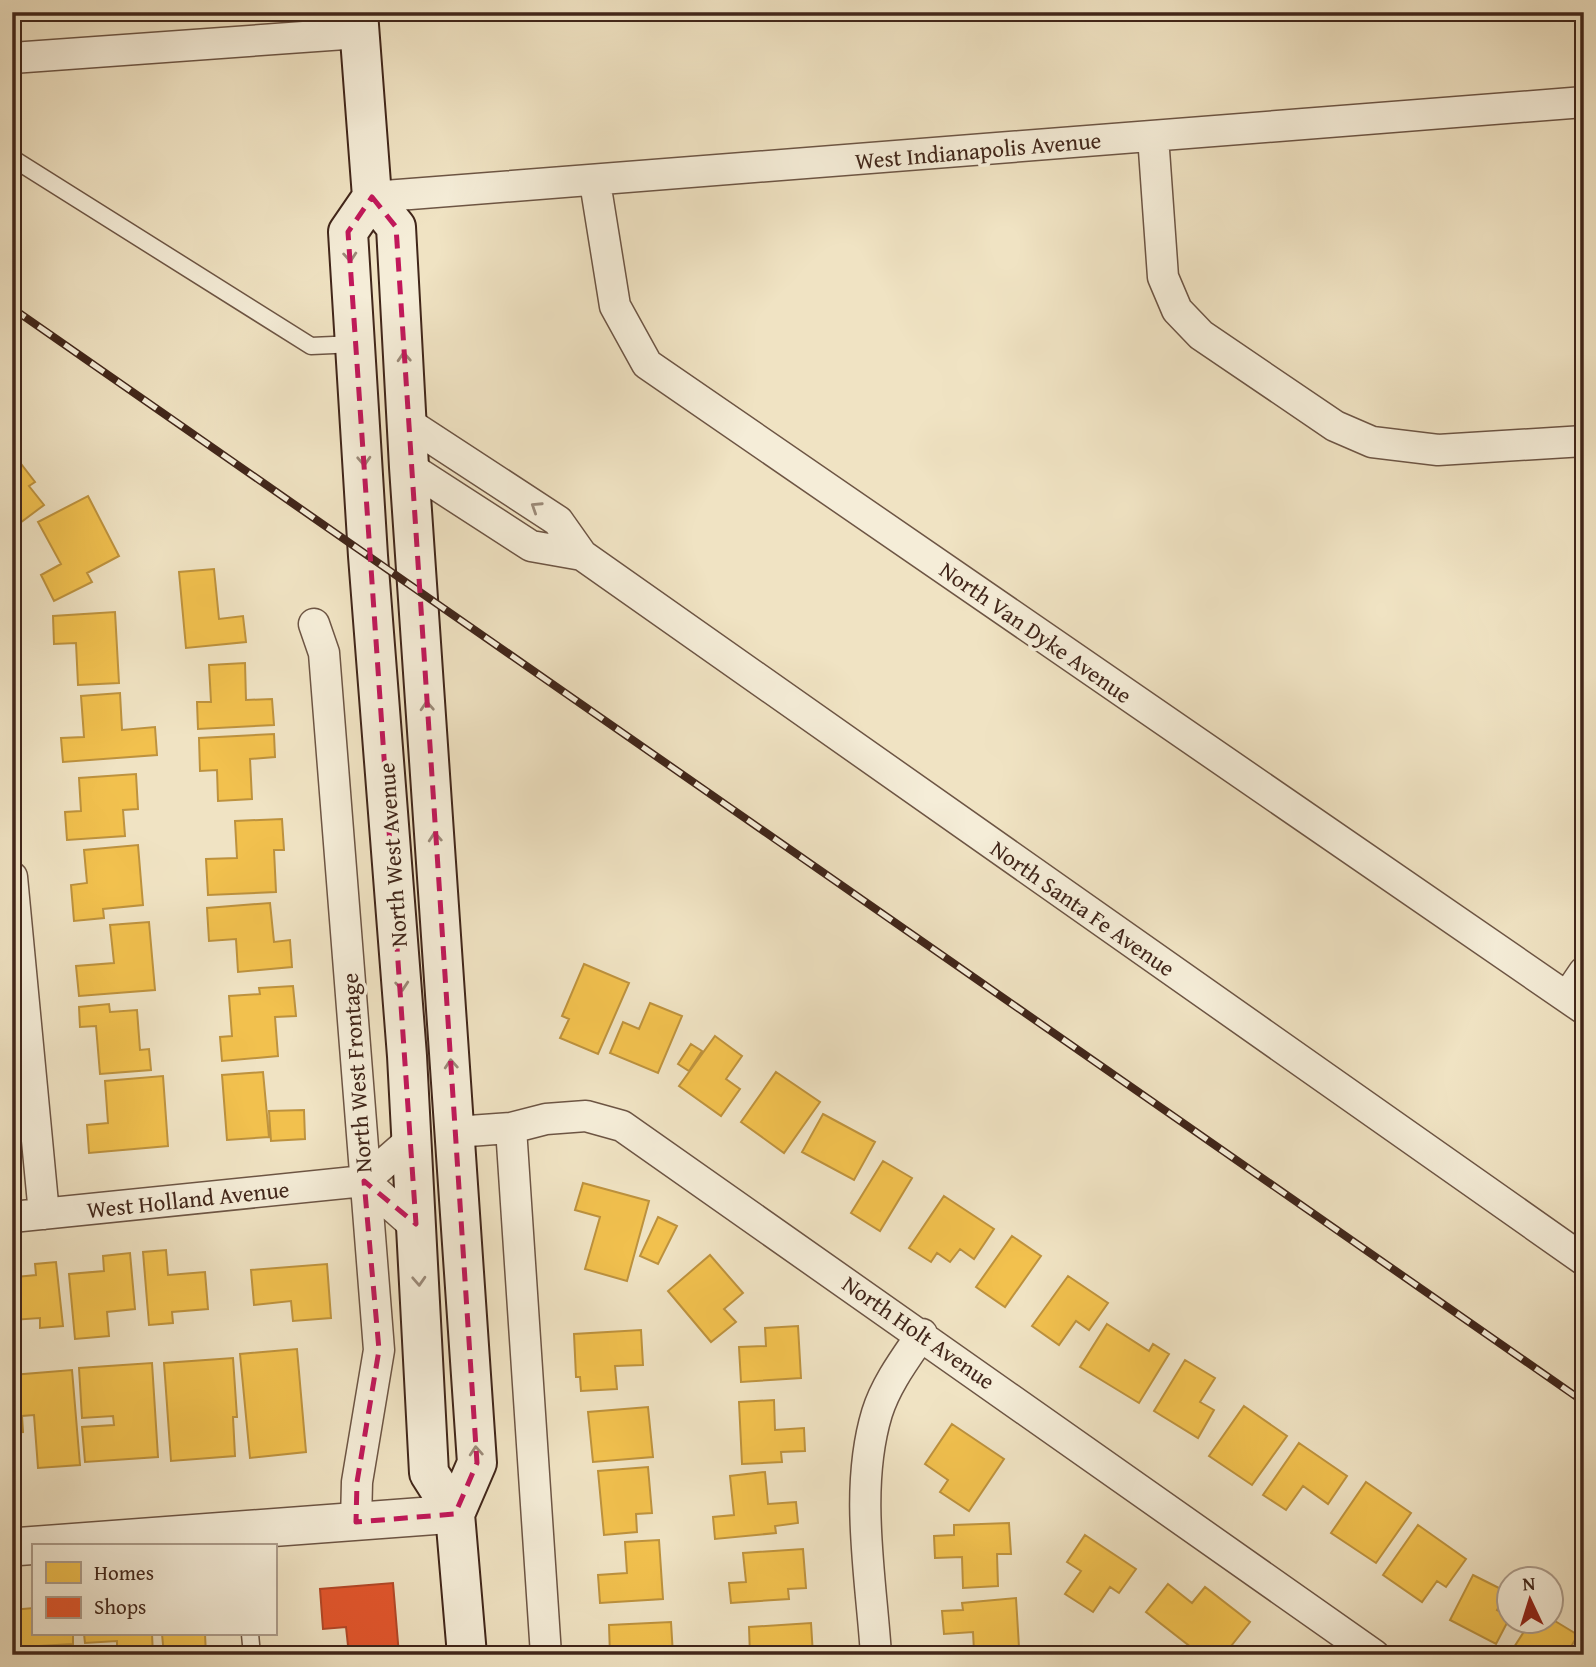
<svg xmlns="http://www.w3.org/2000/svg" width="1596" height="1667" viewBox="0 0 1596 1667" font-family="'Gentium Book Plus',serif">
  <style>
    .homes { fill: #f2c14e; stroke: #bd923e; stroke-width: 2 }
    .shops { fill: #e4572e; stroke: #b34828; stroke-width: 2 }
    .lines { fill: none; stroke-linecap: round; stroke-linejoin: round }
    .service-casing { stroke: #6d5544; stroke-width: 19 }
    .minor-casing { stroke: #6d5544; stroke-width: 33 }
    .tertiary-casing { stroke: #6d5544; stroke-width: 40 }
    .secondary-casing { stroke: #41261a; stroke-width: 42 }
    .service { stroke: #f5edd8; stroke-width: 16 }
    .minor { stroke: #f5edd8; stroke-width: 30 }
    .tertiary { stroke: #f5edd8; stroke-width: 37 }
    .secondary { stroke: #f5edd8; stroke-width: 38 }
    .rail-casing { stroke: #41261a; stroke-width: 8 }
    .rail { stroke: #f5edd8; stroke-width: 5; stroke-dasharray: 16; stroke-linecap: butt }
    .oneway { stroke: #9b8a79 }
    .marked { fill: none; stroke: #c2185b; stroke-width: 5; stroke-dasharray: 14 9; stroke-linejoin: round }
    .labels { text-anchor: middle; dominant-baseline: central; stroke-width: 7; stroke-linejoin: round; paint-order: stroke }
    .street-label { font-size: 23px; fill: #41261a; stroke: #f5edd8 }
  </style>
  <rect width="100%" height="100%" fill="#f0e3c3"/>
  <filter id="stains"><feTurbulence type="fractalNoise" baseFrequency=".00286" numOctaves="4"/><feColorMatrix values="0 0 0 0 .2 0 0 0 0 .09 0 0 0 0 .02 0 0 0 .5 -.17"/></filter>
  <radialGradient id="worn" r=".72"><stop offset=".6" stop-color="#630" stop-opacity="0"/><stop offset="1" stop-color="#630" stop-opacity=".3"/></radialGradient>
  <!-- homes -->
  <path class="homes" d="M12,452L35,482L29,486L44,505L12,529Z
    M88,496L119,556L87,573L92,582L54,601L41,575L61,564L38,522Z
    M214,569L219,619L243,616L246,642L186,648L179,572Z
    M115,612L119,683L78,685L76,643L54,644L53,616Z
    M245,663L246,700L272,699L274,725L198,729L197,702H211L209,665Z
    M120,693L122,730L155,727L157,755L63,762L61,738L84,737L81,696Z
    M274,734L275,757L250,759L252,799L218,801L217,770L200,771L199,738Z
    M136,774L138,809L123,810L125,836L67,840L65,812L81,811L79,778Z
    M282,819L284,850H274L276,892L208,895L206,859L237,858L235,821Z
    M138,845L143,905L103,909L104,918L74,921L71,885L87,883L84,850Z
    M270,903L274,942L290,940L292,967L238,972L236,939L209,941L207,908Z
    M149,922L155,990L79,996L76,966L114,963L110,925Z
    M584,964L629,983L598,1054L560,1038L569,1019L562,1016Z
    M293,986L296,1016L275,1017L278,1056L222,1061L220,1037L232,1036L229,996L260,994L259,988Z
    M650,1003L682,1016L658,1073L610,1053L623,1022L639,1029Z
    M109,1004L110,1012L137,1010L140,1050L149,1049L151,1070L100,1074L96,1026L80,1027L79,1007Z
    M715,1036L742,1056L726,1079L740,1089L721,1116L679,1086Z
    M691,1044L702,1051L689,1071L678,1064Z
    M263,1072L269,1137L227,1140L222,1075Z
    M776,1072L820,1102L784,1153L741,1122Z
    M163,1076L168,1146L89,1153L87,1125L108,1123L105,1081Z
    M304,1110L305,1139L271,1141L269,1111Z
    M823,1114L875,1142L854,1180L802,1152Z
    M883,1161L912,1178L880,1231L851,1213Z
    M583,1183L649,1201L627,1281L585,1269L600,1217L575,1210Z
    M944,1196L994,1229L974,1259L960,1249L950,1262L937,1253L931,1262L909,1248Z
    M658,1217L677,1226L658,1264L640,1256Z
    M1012,1236L1041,1256L1005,1307L976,1287Z
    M166,1250L168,1275L205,1272L208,1309L172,1312L173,1323L149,1325L143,1252Z
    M130,1253L135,1309L107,1312L109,1336L75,1339L69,1274L104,1271L103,1256Z
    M710,1255L743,1293L724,1309L736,1322L711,1342L668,1291Z
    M12,1261L16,1277L36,1275L35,1264L56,1262L63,1326L40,1328V1318L12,1320Z
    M327,1264L331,1318L293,1321L291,1301L254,1305L251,1270Z
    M1068,1276L1108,1303L1089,1330L1076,1321L1059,1345L1032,1326Z
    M1107,1324L1149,1351L1153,1344L1169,1354L1139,1403L1080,1367Z
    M798,1326L801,1378L741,1382L739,1347L766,1346L765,1328Z
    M641,1330L643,1365L615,1366L617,1389L581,1391L580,1377H576L574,1334Z
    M297,1349L306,1452L250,1458L240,1354Z
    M233,1358L237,1417H233L235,1456L171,1461L164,1363Z
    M1185,1360L1215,1378L1200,1402L1214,1410L1198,1438L1154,1411Z
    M152,1363L158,1457L85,1462L82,1427L114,1425L113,1416L82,1418L79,1368Z
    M72,1370L80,1465L38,1468L34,1415L22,1416L23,1432L12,1433V1375Z
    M774,1400L775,1430L804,1428L805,1451L781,1452L782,1462L742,1464L739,1402Z
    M1244,1406L1287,1436L1252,1485L1209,1456Z
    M648,1407L653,1457L593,1462L588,1412Z
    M952,1424L1004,1459L969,1511L940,1492L948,1480L925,1464Z
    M1299,1443L1347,1476L1328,1504L1303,1486L1286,1510L1263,1495Z
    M648,1467L652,1513L636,1514L637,1532L604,1535L598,1471Z
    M765,1472L768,1504L796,1502L798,1523L775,1526L776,1533L715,1539L713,1517L734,1515L730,1476Z
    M1366,1482L1411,1513L1376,1563L1331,1533Z
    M1009,1523L1011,1554H997L998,1586L963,1588L962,1557L935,1558L934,1536L954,1535V1525Z
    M1418,1525L1466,1559L1446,1587L1437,1581L1422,1602L1383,1575Z
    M1085,1535L1136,1569L1119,1593L1110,1587L1093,1612L1065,1594L1081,1571L1067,1562Z
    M659,1540L663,1599L600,1603L598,1575L627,1573L625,1542Z
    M803,1549L806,1588L788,1589L789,1599L731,1603L729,1583L746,1582L743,1553Z
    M1473,1575L1507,1592L1497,1610L1508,1616V1621L1496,1644L1450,1620Z
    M1168,1584L1192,1603L1205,1587L1250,1622L1224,1655H1201L1146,1612Z
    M1016,1598L1019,1647L974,1651L973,1632L944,1634L942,1611L963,1610L962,1603Z
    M33,1608V1634H73V1644L40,1646L41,1655H12V1610Z
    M1550,1618L1578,1635L1566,1655H1509L1530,1622H1550Z
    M671,1622L673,1655H610L609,1625Z
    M811,1623L813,1655H750L749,1627Z
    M84,1634H152L153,1655H85L117,1651V1641L85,1643Z
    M162,1634H205L206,1655H164Z"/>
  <!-- shops -->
  <path class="shops" d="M393,1583L399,1655H349L346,1627L323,1629L320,1589Z"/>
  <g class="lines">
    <defs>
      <path id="service" d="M12,158L311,346L356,344
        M250,1634L252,1655"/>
      <path id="minor" d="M12,58L359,33
        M1153,136L1163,277L1177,310L1201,335L1335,426L1372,442L1438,450L1584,441
        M595,182L615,306L647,364L1584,1009
        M372,197L1584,102
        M408,423L558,521L582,555L1584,1260
        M409,467L531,546L582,555
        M314,624L324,653L379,1350L357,1482L356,1522
        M12,877L44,1214
        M1567,997L1584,972
        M511,1128L546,1655
        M455,1132L511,1128L546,1119L586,1116L622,1126L1374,1655
        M364,1181L416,1227
        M12,1217L364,1181L411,1140
        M876,1655C871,1577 854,1489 877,1413C886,1384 905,1359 922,1334"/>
      <path id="tertiary" d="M12,1547L455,1514"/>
      <path id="secondary" d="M358,12L372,197L396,227L409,467L477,1463L455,1514L467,1655
        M372,197L348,232L368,556L407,1056L429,1473L455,1514"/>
    </defs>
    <!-- service casing -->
    <use href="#service" class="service-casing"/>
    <!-- minor casing -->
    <use href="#minor" class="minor-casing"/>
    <!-- tertiary casing -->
    <use href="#tertiary" class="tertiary-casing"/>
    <!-- secondary casing -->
    <use href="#secondary" class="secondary-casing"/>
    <!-- service -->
    <use href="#service" class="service"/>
    <!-- minor -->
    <use href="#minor" class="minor"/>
    <!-- tertiary -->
    <use href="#tertiary" class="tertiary"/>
    <!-- secondary -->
    <use href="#secondary" class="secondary"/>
    <defs>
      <path id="rail" d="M12,308L1584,1402"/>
    </defs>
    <!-- rail casing -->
    <use href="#rail" class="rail-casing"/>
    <!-- rail -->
    <use href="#rail" class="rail"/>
  </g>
  <!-- one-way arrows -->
  <defs><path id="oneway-chevron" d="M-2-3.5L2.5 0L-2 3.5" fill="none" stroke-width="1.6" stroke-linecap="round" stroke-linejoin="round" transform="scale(1.75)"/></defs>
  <g class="oneway">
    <use href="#oneway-chevron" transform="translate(350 257) rotate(86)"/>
    <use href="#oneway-chevron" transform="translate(404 357) rotate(-93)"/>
    <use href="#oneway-chevron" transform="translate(364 461) rotate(87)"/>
    <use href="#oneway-chevron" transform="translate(536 507) rotate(-147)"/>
    <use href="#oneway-chevron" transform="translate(427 706) rotate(-93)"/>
    <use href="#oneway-chevron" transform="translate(435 837) rotate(-94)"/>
    <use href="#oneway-chevron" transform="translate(402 986) rotate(86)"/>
    <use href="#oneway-chevron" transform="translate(451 1064) rotate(-94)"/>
    <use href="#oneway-chevron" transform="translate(419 1281) rotate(87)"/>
    <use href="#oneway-chevron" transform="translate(476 1451) rotate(-94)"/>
  </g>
  <!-- marked area -->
  <path class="marked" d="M372,197L396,227L477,1463L455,1514L356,1522L357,1482L379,1350L364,1181L416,1224L348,232Z"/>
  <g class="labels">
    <!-- street labels -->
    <g class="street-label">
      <text transform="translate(978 150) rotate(-5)">West Indianapolis Avenue</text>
      <text transform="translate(1036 632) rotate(35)">North Van Dyke Avenue</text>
      <text transform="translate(392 855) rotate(-94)">North West Avenue</text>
      <text transform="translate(1083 908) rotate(35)">North Santa Fe Avenue</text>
      <text transform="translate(356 1073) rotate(-94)">North West Frontage</text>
      <text transform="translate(188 1199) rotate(-6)">West Holland Avenue</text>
      <text transform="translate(919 1332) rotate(35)">North Holt Avenue</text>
    </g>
  </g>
  <!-- margin -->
  <rect width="1596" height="1667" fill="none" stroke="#f0e3c3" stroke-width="42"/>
  <rect x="14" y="14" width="1568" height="1639" fill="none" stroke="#41261a" stroke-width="3.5"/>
  <rect x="21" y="21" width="1554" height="1625" fill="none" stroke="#41261a" stroke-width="2"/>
  <!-- legend -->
  <rect x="32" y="1544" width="245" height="91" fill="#f5edd8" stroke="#ad9d8c" stroke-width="2"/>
  <rect x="46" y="1562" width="35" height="21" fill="#f2c14e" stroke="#ad9d8c" stroke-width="2"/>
  <text x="94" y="1580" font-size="21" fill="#41261a">Homes</text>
  <rect x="46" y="1597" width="35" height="21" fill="#e4572e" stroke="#ad9d8c" stroke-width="2"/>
  <text x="94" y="1614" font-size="21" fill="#41261a">Shops</text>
  <!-- north arrow -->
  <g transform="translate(1530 1600) rotate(356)"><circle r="33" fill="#f5edd8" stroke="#ad9d8c" stroke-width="2"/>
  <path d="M0-5L12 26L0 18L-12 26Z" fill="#8f2418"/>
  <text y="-10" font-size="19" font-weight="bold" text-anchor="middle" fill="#41261a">N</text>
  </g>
  <rect width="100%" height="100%" filter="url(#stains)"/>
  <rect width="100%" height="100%" fill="url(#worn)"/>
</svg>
